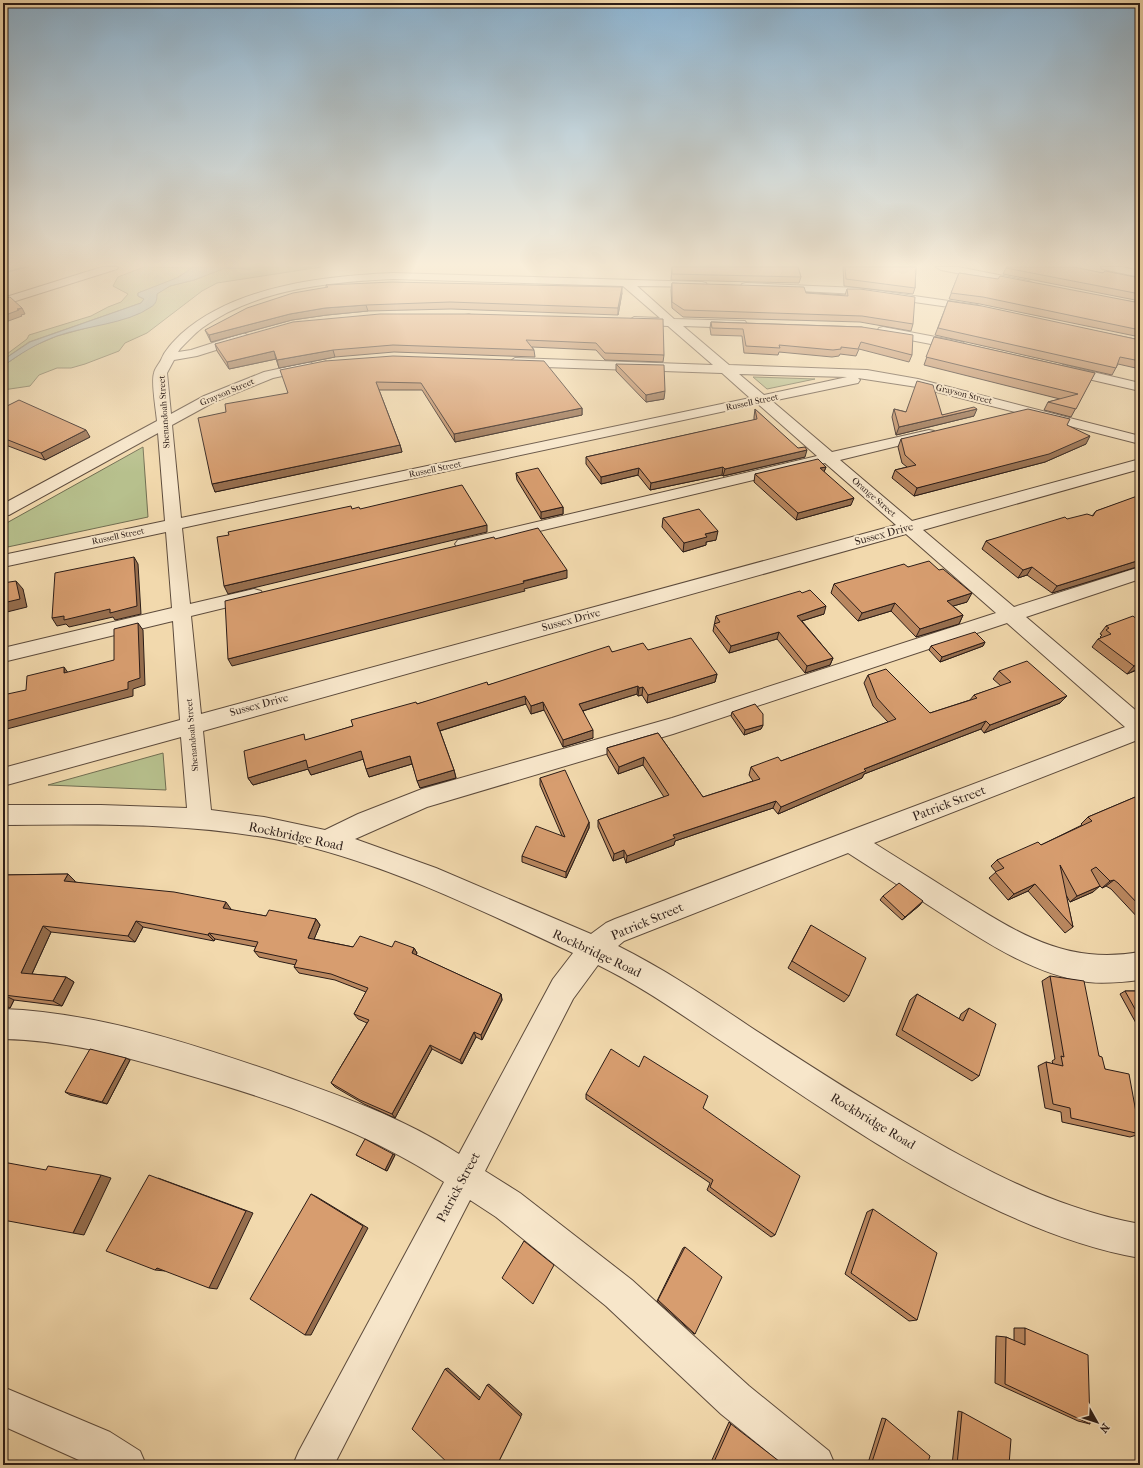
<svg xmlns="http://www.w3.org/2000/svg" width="1143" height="1468" viewBox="0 0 1143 1468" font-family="'IM FELL French Canon',serif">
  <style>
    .green { fill: #b7c08d; stroke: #716e52 }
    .water { fill: #a2b7b7; stroke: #727977 }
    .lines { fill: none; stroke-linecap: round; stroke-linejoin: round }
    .stream { fill: #727977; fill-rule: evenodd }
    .minor-casing { stroke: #5d4b3c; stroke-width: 2 }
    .minor { fill: #f7e6ca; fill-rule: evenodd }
    .wall { fill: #b9875f; stroke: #2b1c17 }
    .shaded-wall { fill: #966e4e; stroke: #2b1c17 }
    .building { fill: #d79d6f; stroke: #2b1c17 }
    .labels { text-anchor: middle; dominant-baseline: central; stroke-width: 4; stroke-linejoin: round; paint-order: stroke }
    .far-street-label { font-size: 9px; fill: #2b1c17; stroke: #f7e6ca }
    .street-label { font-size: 11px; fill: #2b1c17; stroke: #f7e6ca }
    .near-street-label { font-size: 13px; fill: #2b1c17; stroke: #f7e6ca }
  </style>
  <rect width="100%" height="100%" fill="#f2d9ad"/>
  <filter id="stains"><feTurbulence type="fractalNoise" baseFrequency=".005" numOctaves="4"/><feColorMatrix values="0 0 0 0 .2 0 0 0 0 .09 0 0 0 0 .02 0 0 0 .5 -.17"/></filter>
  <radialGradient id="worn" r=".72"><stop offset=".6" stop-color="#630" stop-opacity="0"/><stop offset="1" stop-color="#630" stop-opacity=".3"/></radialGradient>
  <!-- green -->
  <path class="green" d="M144,267L194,268L169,282L138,293V296L144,299L141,303L29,342L3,360V357L27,339L29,335L91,316L108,307L121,302L128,294L113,286L118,277Z
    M247,267H321L217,283L202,291L147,333L125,343L119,351L85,364L71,368H57L39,375L30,386L3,390V366L29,348L57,336L138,314L156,294L170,286L194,280L225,268L250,269Z
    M753,377L815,379L767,389Z
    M143,447L148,517L3,548V525Z
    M163,753L166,790L48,785Z"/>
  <!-- water -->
  <path class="water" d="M193,267H247L251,269L225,268L194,280L170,286L157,294C157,300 156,304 151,307C127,324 84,326 57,336C37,343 20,354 3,366V360L30,342L141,303L144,299L138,296V293L179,277Z"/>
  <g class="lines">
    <!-- stream -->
    <path class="stream" d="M22,267H29L3,274V272Z"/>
    <defs>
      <path id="minor" d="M102,267H118L117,269L3,305V298Z
        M936,267H958L1029,281L1034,284L1029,287L941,270Z
        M1101,267H1122L1140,271V277L1102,269Z
        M393,273L702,282L706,283L707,285L706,287L637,286L674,319L745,321L747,324L745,327L741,328L683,326L729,365L867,370L918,379L1140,436V444L917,387L858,378L860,380L858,383L853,384L772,401L832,452L929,430L934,431L936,434L934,437L840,460L912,521L1140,459V469L923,530L1014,607L1140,567V579L1026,617L1140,714V739L874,843C897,858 921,872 944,887C988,914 1036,949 1089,954C1106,956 1123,955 1140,952V980C1123,982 1106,984 1088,982C1031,975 973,934 925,903C900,886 874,870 848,853L624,941L618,946C664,969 706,997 749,1026C807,1064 866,1102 926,1136C993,1175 1063,1210 1140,1224V1258C997,1233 850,1127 730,1047C686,1018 645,988 598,965L573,999L485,1171L520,1193L632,1280L749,1386L829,1451L835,1465H784L721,1414L606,1306L496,1217L470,1200L334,1465H293L299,1451L444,1182C365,1130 272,1099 181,1073C123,1056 64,1040 3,1039V1009C95,1012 193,1044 279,1074C341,1096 404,1118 459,1154L553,979L573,953C484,912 394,867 298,844C202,822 101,824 3,825V805H101L187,808L181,737L3,786V768L180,720L173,621L3,662V648L172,608L166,532L3,567V555L165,521L158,433L9,515L3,516V504L157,421C156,410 151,382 154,373C155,368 159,364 161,360C165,350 173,342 181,334C235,286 323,276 393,273ZM393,279L623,286L660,318L634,317L628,321L630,324L668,326L713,365L515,358L509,362L515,366L722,373L750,398L181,518L172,425L214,402L273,378L315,369L316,366L310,362L264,372L204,396L171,414L167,373L174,360L197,356L248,340L250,337L244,333L191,350L178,352L180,349C187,342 194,334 202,328C256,289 329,282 393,279ZM739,374L847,377L764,395ZM758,404L817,456L464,539L458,540L455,544L458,548L464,549L825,463L896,525L201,714L191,616L261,599L263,595L261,591L254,589L190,604L182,528ZM906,534L996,613L672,718L422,789L358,814L325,830L264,817L211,810L203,731ZM1007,623L1125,727L615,919L606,923L591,934L436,868L355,839L427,807L673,734Z
        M746,283L858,288L977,305L983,308L977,311L858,294L742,288L741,286L742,284Z
        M883,327L962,342L968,346L962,350L879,334L877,331L879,328Z
        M1063,365L1140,383V391L1058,372L1056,369Z
        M3,1387L110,1432L140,1451L146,1465H90L3,1426Z"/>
    </defs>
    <!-- minor casing -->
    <use href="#minor" class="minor-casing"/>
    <!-- minor -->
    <use href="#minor" class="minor"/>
  </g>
  <!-- wall -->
  <path class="wall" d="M672,267H798L801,277L799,283L671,280Z
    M843,267H916L915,288L913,294L844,286Z
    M1006,268L1103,273L1140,278V301L1003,274Z
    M959,273L1140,303V337L980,304L949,299Z
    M672,283L845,295L847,289L913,324L911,331L860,322L683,317L672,308L671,290Z
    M326,285L622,293L618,315L451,309L368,311L327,315L292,320L211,342L205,330L326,288Z
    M948,301L1140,340V369L1118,364L1112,375L935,335Z
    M469,314L664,355L663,362L605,360L596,350L532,347L534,350L535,357L394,352L335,357L279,368L276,359L229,369L217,351L215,344Z
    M711,322L862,327L912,355L909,362L859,349L856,356L840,354L839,356L832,357L779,352L778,355L744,353L742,336L711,335L710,328Z
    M934,337L1095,373L1071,417L1044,410L1048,402L1060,399L924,365Z
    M325,361L582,408V415L455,442L422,390H379L400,445L402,452L215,492L226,412L288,393Z
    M616,364L664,399L646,402L616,371Z
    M3,408L90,437L45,460L3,444Z
    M755,409L805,457L723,476L722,475L650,490L638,475L601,484L586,464V457L754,420V417Z
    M894,409L906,412L942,415L974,416L896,435L892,417Z
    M1067,425L1086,444L1045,462L914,496L892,478L895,470L907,467L902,463L898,447L901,439Z
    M826,467L824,472L851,505L796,520L754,482L755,474Z
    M516,473L563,507V514L541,519L517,480Z
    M1140,496V566L1052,593L1027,575L1018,578L982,549L986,541L1092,516L1096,511Z
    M663,518L716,540L706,542V545L683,552L662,527Z
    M908,567L967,602L953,606L963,615L959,624L916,637L891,611L858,621L831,593L834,584Z
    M824,614L802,621L833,658L830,665L805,673L777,639L729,653L713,631L716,616Z
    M1140,622V669L1127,674L1092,647L1098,639L1101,638L1100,637L1102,635L1100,634L1106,626Z
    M985,642L983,646L940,662L929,650L931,646Z
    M648,650L717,674L715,682L647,703L642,695L638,696L637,694L583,711L593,738L563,747L544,710L531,714L526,704L440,731L454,770L456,778L420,788L412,764L369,777L363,759L311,775L308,769L253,785L248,778L307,740L353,726L417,704L612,652Z
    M999,671L1060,703L984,733L981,729L864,774L862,778L778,814L773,808L675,841L674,845L626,863L624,857L613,861L598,827V820L664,797L643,765L618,774L607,755V748L658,733L703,797L753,781L749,775L751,767L781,761L888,722L873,706L864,683L868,675L930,713L970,700L974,695L1001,686L993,679Z
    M732,712L763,725L761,729L744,735L731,716Z
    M540,778L589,822V828L566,878L522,862V856L562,836L540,785Z
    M1140,795V920L1111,889L1106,886L1102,888L1099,885L1093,892L1070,902L1066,895L1073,927L1065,933L1028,891L1008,900L989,878L996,872L991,866L997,860L1041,845L1082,825L1081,824L1088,817Z
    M68,874L75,881V882L231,909V910L266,916L316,919L320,925L314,939L353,947L414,948L417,953L416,955L501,994L502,1000L482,1040L476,1037L462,1064L432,1049L395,1118L364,1104L335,1087L331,1083L367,1023L358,1019L354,1014L366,992L335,980L299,973L294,967L296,965L259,957L254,951L256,947L215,939L214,941L143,927L135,942L51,932L32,974L66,977L74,982L62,1006L14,1000L10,1008H3V875Z
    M883,896L920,905L902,920L880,900Z
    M811,925L849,996L844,1002L788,968Z
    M1050,976L1099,1056L1105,1069L1140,1134L1130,1137L1062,1122L1061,1112L1045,1108L1038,1066L1046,1062L1053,1064L1052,1061L1055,1059L1042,981Z
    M1125,991H1140V1025H1137L1120,994Z
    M917,994L959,1019L961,1014L969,1008L979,1076L972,1081L896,1035L910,1000Z
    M130,1060L107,1104L70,1095L65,1092Z
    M586,1094L703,1108L775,1235L771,1237L707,1190L710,1183L586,1099Z
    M356,1155H395L387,1171Z
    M873,1209L917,1320L909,1321L845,1274L867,1212Z
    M685,1247L695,1334H694L657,1301L683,1248Z
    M1014,1328H1025L1090,1424L1078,1421L995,1383L996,1336L1006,1337L1014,1341Z
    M958,1411L962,1412L1009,1465H952Z
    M882,1418L886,1419L927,1465H870L868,1463Z
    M729,1422L731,1424L714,1465L711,1462Z"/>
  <!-- shaded-wall -->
  <path class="shaded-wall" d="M622,287V293L618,315V308Z
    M366,305L368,311L327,315L292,320L211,342L209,335L290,314L325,308Z
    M22,308L25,314L21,315L22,316L3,323V316Z
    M333,350L335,357L279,368L277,360Z
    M274,351L276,359L229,369L227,362Z
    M665,391L664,399L646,402V395Z
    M582,408V415L455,442L454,434Z
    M977,409L974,416L896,435L899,427Z
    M86,430L90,437L45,460L41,453Z
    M1090,436L1086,444L1045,462L914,496L917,488Z
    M400,445L402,452L215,492L212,484Z
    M807,450L805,457L723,476L725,469Z
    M723,467L722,475L650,490L651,483Z
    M826,467L823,474L820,468Z
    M639,468L638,475L601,484V477Z
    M854,498L851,505L796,520L798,513Z
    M563,507V514L541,519V512Z
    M487,525V532L228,594L224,586Z
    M718,531L716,540L706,542V545L683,552L684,543L705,534Z
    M134,557L138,564L141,614L115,620L113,617L69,627L66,624L57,626L52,618Z
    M1140,560V566L1052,593L1057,586Z
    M1032,567L1027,575L1018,578L1023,570Z
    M567,570V578L524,589L525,591L232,666L228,659Z
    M16,581L23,589L27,607L3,613V603Z
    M972,593L967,602L943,609L947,601Z
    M895,603L891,611L858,621L862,613Z
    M826,606L824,614L795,623L797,616Z
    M963,615L959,624L916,637L920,629Z
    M138,623L143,630L145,685L133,689V696L3,730V722L128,682Z
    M779,632L777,639L729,653L731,646Z
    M985,642L983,646L940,662L942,657Z
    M833,658L830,665L805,673L807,666Z
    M1140,663V668L1127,674L1134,666Z
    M64,667L69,674L64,673Z
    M717,674L715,682L647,703L648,695Z
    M638,686L637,694L579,712V704Z
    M643,687L642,695L638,696L639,688Z
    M525,696L526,704L439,731L437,723Z
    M1067,696L1060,703L984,733L990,725Z
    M543,702L544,710L531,714V706Z
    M986,721L981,729L864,774L862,778L778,814L781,807L864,769Z
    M763,725L761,729L744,735L745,730Z
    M593,730V738L563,747V740Z
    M361,751L364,759L311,775L308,769L253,785L248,778L306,760Z
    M410,756L412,764L369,777L366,769Z
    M644,757L643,765L618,774L619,767Z
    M454,770L456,778L420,788L417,781Z
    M776,801L773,808L675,841L674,845L626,863L627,856L673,835Z
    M589,822V828L566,878V872Z
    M624,850V857L613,861L614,854Z
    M68,874L75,881L72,888L64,881Z
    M1114,880L1106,886L1102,888L1110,881Z
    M1035,884L1028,891L1008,900L1014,894Z
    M1100,886L1093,892L1070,902L1077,896Z
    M923,901L920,905L902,920L905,917Z
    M226,902L231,909L228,914L223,908Z
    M316,919L320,925L312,944L308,938Z
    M136,921L143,927L135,942L128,936Z
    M43,926L51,932L30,978L21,973Z
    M209,933L215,939L214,941L208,935Z
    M414,948L417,953L414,958L412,953Z
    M66,977L74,982L62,1006L53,1001Z
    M501,994L502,1000L482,1040L481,1035Z
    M4,995L14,1000L10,1008L3,1004V998Z
    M474,1032L476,1037L462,1064L460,1060Z
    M430,1045L432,1049L395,1118L392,1114Z
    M126,1058L130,1060L107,1104L102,1102Z
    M393,1154L395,1155L387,1171L385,1170Z
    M101,1175L111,1178L84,1235L73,1233Z
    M158,1178L253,1213L217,1289L209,1288Z
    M311,1194L317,1197L368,1228L311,1335H305Z
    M157,1268L166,1269L165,1271L155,1270Z
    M448,1368L481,1398L479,1400L445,1369Z
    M489,1384L522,1414L497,1465L487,1385Z"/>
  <!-- building -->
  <path class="building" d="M672,267H798L801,277L672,274Z
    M845,267H916L915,288L846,279Z
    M1007,267H1074L1103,273L1105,271L1140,278V294L1006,268Z
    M959,273L998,279L1000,276L1140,303V330L983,297L951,293Z
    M392,282L622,287L618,308L450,302L366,305L325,308L290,314L209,335L205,330L247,308L293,293L328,287L326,285Z
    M672,283L804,287L806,293L848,296L847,289H860L915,297L913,324L862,316L684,310L672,302Z
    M10,297L22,308L17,309L19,310L3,316V299Z
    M948,301L982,306L1140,340V361L1120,357L1116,368L938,328Z
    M380,314H469L663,319L664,355L605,353L596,343L526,340L534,350L393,345L333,350L277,360L274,351L227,362L215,344L293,322Z
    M711,322L862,327L913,335L912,355L861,342L858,349L841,347V349L833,350L779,345L780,348L746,346L743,329L712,328Z
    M934,337L949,340L1095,373L1076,409L1048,402L1078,394L926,357Z
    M393,356L544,361L582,408L454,434L421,383L376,382L400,445L212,484L198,418L226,412L225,404L288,393L280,370L325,361Z
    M616,364L664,365L665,391L646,395Z
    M917,381L933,385L942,415L974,407L977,409L899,427L894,409L906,412Z
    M19,400L86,430L41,453L3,438V408Z
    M755,409L798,448L805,447L807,450L725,469L723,467L651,483L639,468L601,477L586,457L757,419Z
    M1028,409L1070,419L1067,425L1090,436L1049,454L917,488L895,470L916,465L905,455L901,439Z
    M818,459L826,467L820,468L854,498L798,513L755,474Z
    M538,468L563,507L541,512L516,473Z
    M462,485L487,525L224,586L217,537L229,535L228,532L351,506L352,509L359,507L360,509Z
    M1140,495V560L1057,586L1032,567L1023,570L986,541L1065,517L1067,519L1087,514L1093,516L1096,511Z
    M699,509L718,531L705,534L707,537L684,543L663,518Z
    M538,528L567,570L523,581L524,583L228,659L225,601L494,537L495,539Z
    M134,557L137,606L110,613V609L64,620V616L52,618L55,573Z
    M929,561L939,570L943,569L972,593L947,601L963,615L920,629L895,603L862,613L834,584L904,564L908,567Z
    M16,581L20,599L3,603V583Z
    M810,590L826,606L797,616L833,658L807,666L779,632L731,646L714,624L720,622L716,616L800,591L802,593Z
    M1133,616L1140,622V663L1134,666L1098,639L1111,634L1106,630L1109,628L1106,626Z
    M138,623L140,678L128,682V689L3,722V695L26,690L27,676L64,667V673L114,660V629Z
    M975,632L985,642L942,657L931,646Z
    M691,638L717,674L648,695L643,687L639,688L638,686L579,704L593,730L563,740L543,702L531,706L525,696L437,723L454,770L417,781L410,756L366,769L361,751L308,768L306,760L248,778L244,751L304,734L305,740L353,726L351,720L416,702L417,704L487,682L488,685L609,646L612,652L643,643L648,650Z
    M1027,661L1067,696L990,725L986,721L864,769L866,771L781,807L776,801L673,835L675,838L627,856L624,850L614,854L598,820L669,795L644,757L619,767L607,748L658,733L703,797L760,779L751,767L778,757L781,761L896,719L877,698L868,675L886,669L930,713L977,698L974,695L1011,682L999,671Z
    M755,704L763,714V725L745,730L732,712Z
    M565,770L589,822L566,872L522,856L536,826L565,837L540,778Z
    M1140,795V906L1118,883L1114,880L1110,881L1096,867L1091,870L1100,886L1077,896L1060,865L1073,927L1035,884L1014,894L995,872L1004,868L997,860L1038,842L1041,845L1092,821L1088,817Z
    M68,874L64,881L174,892L226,902L223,908L266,916L269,910L316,919L308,938L353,947L360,936L392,947L395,941L414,948L412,953L501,994L481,1035L474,1032L460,1060L430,1045L392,1114L360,1100L331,1083L369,1020L354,1014L368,988L331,974L294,967L297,960L254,951L258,942L209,933L208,935L136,921L128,936L43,926L21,973L66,977L53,1001L4,995L3,998V931L5,928H3V875Z
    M899,883L923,901L905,917L883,896Z
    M811,925L866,958L849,996L792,961Z
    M1050,976L1084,981L1099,1056L1102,1057L1105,1069L1129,1074L1140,1134L1071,1118L1070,1108L1053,1104L1046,1062L1063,1066L1061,1056L1064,1057Z
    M1125,991H1140V1018Z
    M917,994L963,1021L969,1008L996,1024L979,1076L902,1030Z
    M90,1049L126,1058L102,1102L65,1092Z
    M611,1049L639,1067L644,1056L708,1096L703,1108L800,1176L775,1235L710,1187L713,1180L586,1094Z
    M365,1139L393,1154L385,1170L356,1155Z
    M3,1162L46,1170L48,1166L101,1175L73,1233L3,1220Z
    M149,1175L246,1211L209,1288L157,1268L155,1270L106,1251Z
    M311,1194L363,1226L305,1335L250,1299Z
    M873,1209L937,1253L917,1320L851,1273Z
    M524,1241L554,1265L533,1304L502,1278Z
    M685,1247L722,1277L695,1334L658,1300Z
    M1025,1328L1088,1355L1090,1424L1005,1384L1006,1337L1025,1345Z
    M445,1369L479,1400L487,1385L521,1417L497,1465H450L412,1429Z
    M962,1412L1011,1439L1009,1465H957Z
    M886,1419L930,1456L927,1465H871Z
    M731,1424L784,1465H714L713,1464Z"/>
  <!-- sky -->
  <linearGradient id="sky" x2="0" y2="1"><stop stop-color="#8cb5d4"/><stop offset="0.56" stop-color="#f9eeda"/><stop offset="1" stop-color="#f9eeda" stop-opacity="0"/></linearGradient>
  <rect width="1143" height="473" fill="url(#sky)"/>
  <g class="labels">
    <!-- far-street labels -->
    <g class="far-street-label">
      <text transform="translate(227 392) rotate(-23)">Grayson Street</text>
      <text transform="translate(964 394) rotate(14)">Grayson Street</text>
      <text transform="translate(752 402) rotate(-12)">Russell Street</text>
      <text transform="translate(164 412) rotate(-94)">Shenandoah Street</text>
      <text transform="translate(435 469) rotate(-12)">Russell Street</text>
      <text transform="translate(874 497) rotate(41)">Orange Street</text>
      <text transform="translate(118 536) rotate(-12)">Russell Street</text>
      <text transform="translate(192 735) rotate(-95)">Shenandoah Street</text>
    </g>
    <!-- street labels -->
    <g class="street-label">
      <text transform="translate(884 534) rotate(-15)">Sussex Drive</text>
      <text transform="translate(571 620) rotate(-15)">Sussex Drive</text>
      <text transform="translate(259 705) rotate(-15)">Sussex Drive</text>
    </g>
    <!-- near-street labels -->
    <g class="near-street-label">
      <text transform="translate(949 803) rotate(-21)">Patrick Street</text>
      <text transform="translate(296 836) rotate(12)">Rockbridge Road</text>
      <text transform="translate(647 921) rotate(-23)">Patrick Street</text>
      <text transform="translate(597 953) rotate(25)">Rockbridge Road</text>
      <text transform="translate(873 1121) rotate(31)">Rockbridge Road</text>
      <text transform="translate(458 1187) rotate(-62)">Patrick Street</text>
    </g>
  </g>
  <!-- margin -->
  <rect width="1143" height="1468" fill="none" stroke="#f2d9ad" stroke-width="16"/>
  <rect x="4" y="4" width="1135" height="1460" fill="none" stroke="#2b1c17" stroke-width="2"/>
  <rect x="8" y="8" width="1127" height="1452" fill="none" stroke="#2b1c17"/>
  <!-- north arrow -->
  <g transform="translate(1097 1422) rotate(129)" stroke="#f7e6ca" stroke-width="3" paint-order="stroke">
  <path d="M0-3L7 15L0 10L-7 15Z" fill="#2b1c17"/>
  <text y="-6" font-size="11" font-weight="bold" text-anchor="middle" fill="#2b1c17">N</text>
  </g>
  <rect width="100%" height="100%" filter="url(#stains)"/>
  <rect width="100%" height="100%" fill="url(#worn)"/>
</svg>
